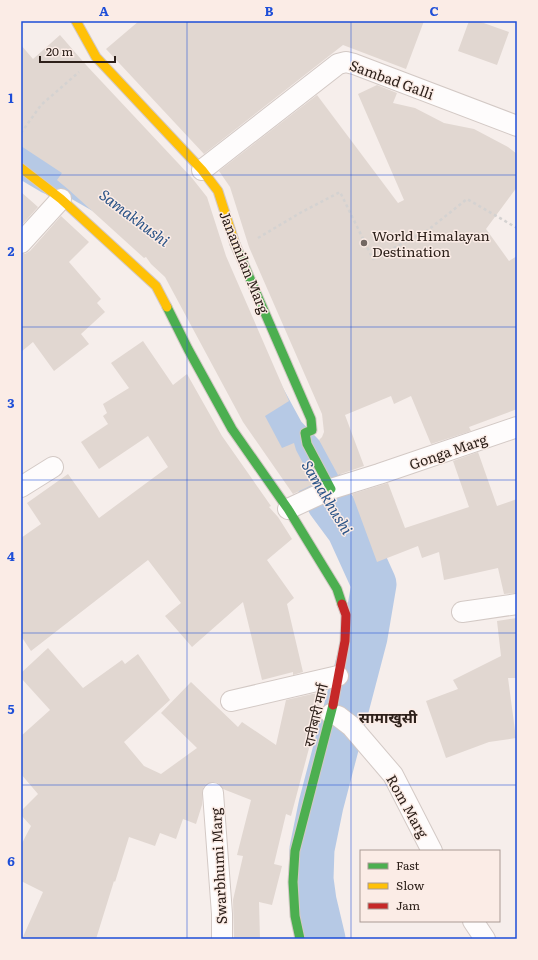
<svg xmlns="http://www.w3.org/2000/svg" width="538" height="960" viewBox="0 0 538 960" font-family="Literata,'Noto Sans Devanagari',serif">
  <style>
    .lines { fill: none; stroke-linecap: round; stroke-linejoin: round }
    .river { stroke: #b6c9e5; stroke-width: 45 }
    .building { fill: #e1d7d1 }
    .street-casing { stroke: #d3c9c5; stroke-width: 22 }
    .fast-casing { stroke: #d3c9c5; stroke-width: 11 }
    .slow-casing { stroke: #d3c9c5; stroke-width: 11 }
    .jam-casing { stroke: #d3c9c5; stroke-width: 11 }
    .path { stroke: #d4d2d1; stroke-width: 2.5; stroke-dasharray: 3 3; stroke-linecap: butt }
    .street { stroke: #fefcfc; stroke-width: 20 }
    .fast { stroke: #4caf50; stroke-width: 9 }
    .slow { stroke: #ffc107; stroke-width: 9 }
    .jam { stroke: #c62828; stroke-width: 9 }
    .grid { fill: none; stroke: #1d4ed8; stroke-width: 1; stroke-opacity: 0.55 }
    .poi-dot { fill: #736863; stroke: #fbece6; stroke-width: 1.5 }
    .labels { text-anchor: middle; dominant-baseline: central; stroke-width: 3; stroke-linejoin: round; paint-order: stroke }
    .street-label { font-size: 14px; fill: #2d201a; stroke: #fbece6 }
    .poi-label { font-size: 14px; fill: #2d201a; stroke: #fbece6; text-anchor: start }
    .water-label { font-size: 15px; font-style: italic; fill: #2a5387; stroke: #fbece6 }
    .neighbourhood-label { font-size: 15px; font-weight: bold; fill: #2d201a; stroke: #fbece6 }
    .neatline { fill: none; stroke: #1d4ed8; stroke-width: 1.5 }
    .grid-label { font-size: 13px; text-anchor: middle; font-weight: bold; fill: #1d4ed8 }
  </style>
  <rect width="100%" height="100%" fill="#f6eeeb"/>
  <g class="lines">
    <!-- river -->
    <path class="river" d="M21,154L53,173L59,166L110,195
      M241,358L283,435L309,462L329,502L349,529L374,584L365,637L321,805L312,849L311,879L314,901L323,939"/>
  </g>
  <!-- building -->
  <path class="building" d="M139,21H424L406,69L343,45L204,154L106,49Z
    M469,21H478L509,32L497,65L458,51Z
    M60,35L87,66L192,178L207,197L226,256L289,401L265,416L282,448L294,443L296,450L314,484L293,494L243,422L165,277L151,264L146,257L144,258L69,190L57,180L62,173L21,146V45L33,59Z
    M377,85L397,93L393,103L415,108L444,123L474,129L508,147L517,154V187L486,229L509,261L517,256V409L469,427L471,431L431,444L411,396L394,404L391,396L345,415L364,466L338,475L319,440L322,437L324,432L322,414L249,247L230,187L219,171L317,95L398,203L404,200L358,94Z
    M21,192L38,207L21,226Z
    M61,216L89,242L69,262L101,299L97,303L105,312L81,334L89,344L54,371L33,342L21,352V254H25L30,251Z
    M143,341L173,385L187,374L222,436L271,506L269,507L278,517L292,539L267,560L294,598L287,604L303,672L293,675V672L262,680L243,602L192,647L165,616L181,603L148,560L31,651L21,636V538L41,524L27,503L68,474L99,518L168,467L148,436L99,469L81,442L108,424L103,416L107,413L103,404L129,388L111,363Z
    M478,452L497,506L517,499V593L504,594L498,568L444,580L439,552L422,558L418,546L377,562L352,494L388,483L405,528L469,507L453,461Z
    M517,618V678H508L516,738L489,742L446,758L426,701L458,689L453,680L501,656L497,621Z
    M48,648L83,688L122,660L125,664L138,654L170,700L124,742L144,766L161,774L197,748L161,713L191,682L238,727L242,722L276,745L286,700L312,694L322,693L316,722L291,816L286,814L274,864L282,866L272,905L259,902L260,939H234L233,900L243,856L237,855L251,800L223,789L218,783L213,782L206,784L203,788L202,805L196,824L183,819L176,839L160,833L155,846L129,837L115,882L114,881L96,939H22L43,892L21,881V845L31,826L21,815V811L38,794L21,774V736L50,710L21,678V673Z"/>
  <g class="lines">
    <defs>
      <path id="street" d="M202,170L338,64L346,62L354,64L517,126
        M21,243L61,199
        M21,487L53,467
        M288,509L331,489L379,474L517,427
        M462,612L517,604
        M231,701L338,676
        M331,714L338,716L351,726L393,775L432,851
        M213,793L222,914V939
        M473,921L485,939"/>
      <path id="fast" d="M235,244L311,419L312,430L305,433L307,444L331,489
        M167,307L188,349L232,429L288,509L337,589L342,604
        M300,939L295,916L293,882L295,851L333,705"/>
      <path id="slow" d="M76,21L96,57L202,170L218,191L235,244
        M21,168L61,199L156,286L167,307"/>
      <path id="jam" d="M333,705L345,641L346,615L342,604"/>
    </defs>
    <!-- street casing -->
    <use href="#street" class="street-casing"/>
    <!-- fast casing -->
    <use href="#fast" class="fast-casing"/>
    <!-- slow casing -->
    <use href="#slow" class="slow-casing"/>
    <!-- jam casing -->
    <use href="#jam" class="jam-casing"/>
    <!-- path -->
    <path class="path" d="M21,133L41,105L79,72
      M258,238L300,213L340,192L373,259L428,230L467,199L517,228"/>
    <!-- street -->
    <use href="#street" class="street"/>
    <!-- fast -->
    <use href="#fast" class="fast"/>
    <!-- slow -->
    <use href="#slow" class="slow"/>
    <!-- jam -->
    <use href="#jam" class="jam"/>
  </g>
  <!-- grid -->
  <path class="grid" d="M187,21V939M351,21V939M21,175H517M21,327H517M21,480H517M21,633H517M21,785H517"/>
  <!-- markers -->
  <circle class="poi-dot" cx="364" cy="243" r="4"/>
  <g class="labels">
    <!-- street labels -->
    <g class="street-label">
      <text transform="translate(392 79) rotate(20)">Sambad Galli</text>
      <text transform="translate(245 262) rotate(68)">Janamilan Marg</text>
      <text transform="translate(448 451) rotate(-19)">Gonga Marg</text>
      <text transform="translate(315 715) rotate(-77)">रानीबारी मार्ग</text>
      <text transform="translate(408 806) rotate(61)">Rom Marg</text>
      <text transform="translate(218 866) rotate(-93)">Swarbhumi Marg</text>
    </g>
    <!-- poi labels -->
    <g class="poi-label">
      <text x="372" y="235">World Himalayan<tspan x="372" dy="16">Destination</tspan></text>
    </g>
    <!-- water labels -->
    <g class="water-label">
      <text transform="translate(135 217) rotate(37)">Samakhushi</text>
      <text transform="translate(328 497) rotate(59)">Samakhushi</text>
    </g>
    <!-- neighbourhood labels -->
    <g class="neighbourhood-label">
      <text x="388" y="716">सामाखुसी</text>
    </g>
  </g>
  <!-- border -->
  <rect width="538" height="960" fill="none" stroke="#fbece6" stroke-width="44"/>
  <!-- legend -->
  <rect x="360" y="850" width="140" height="72" fill="#fbece6" stroke="#a99a94"/>
  <rect x="368" y="863" width="20" height="6" fill="#4caf50" stroke="#a99a94"/>
  <text x="396" y="870" font-size="12" fill="#2d201a">Fast</text>
  <rect x="368" y="883" width="20" height="6" fill="#ffc107" stroke="#a99a94"/>
  <text x="396" y="890" font-size="12" fill="#2d201a">Slow</text>
  <rect x="368" y="903" width="20" height="6" fill="#c62828" stroke="#a99a94"/>
  <text x="396" y="910" font-size="12" fill="#2d201a">Jam</text>
  <!-- scale -->
  <path d="M40 56v6h75v-6" fill="none" stroke="#2d201a" stroke-width="2"/>
  <text x="46" y="56" font-size="12" fill="#2d201a" stroke="#fbece6" stroke-width="3" paint-order="stroke">20 m</text>
  <rect x="22" y="22" width="494" height="916" class="neatline"/>
  <g class="grid-label">
    <text x="104" y="16">A</text>
    <text x="269" y="16">B</text>
    <text x="434" y="16">C</text>
    <text x="11" y="103">1</text>
    <text x="11" y="256">2</text>
    <text x="11" y="408">3</text>
    <text x="11" y="561">4</text>
    <text x="11" y="714">5</text>
    <text x="11" y="866">6</text>
  </g>
</svg>
